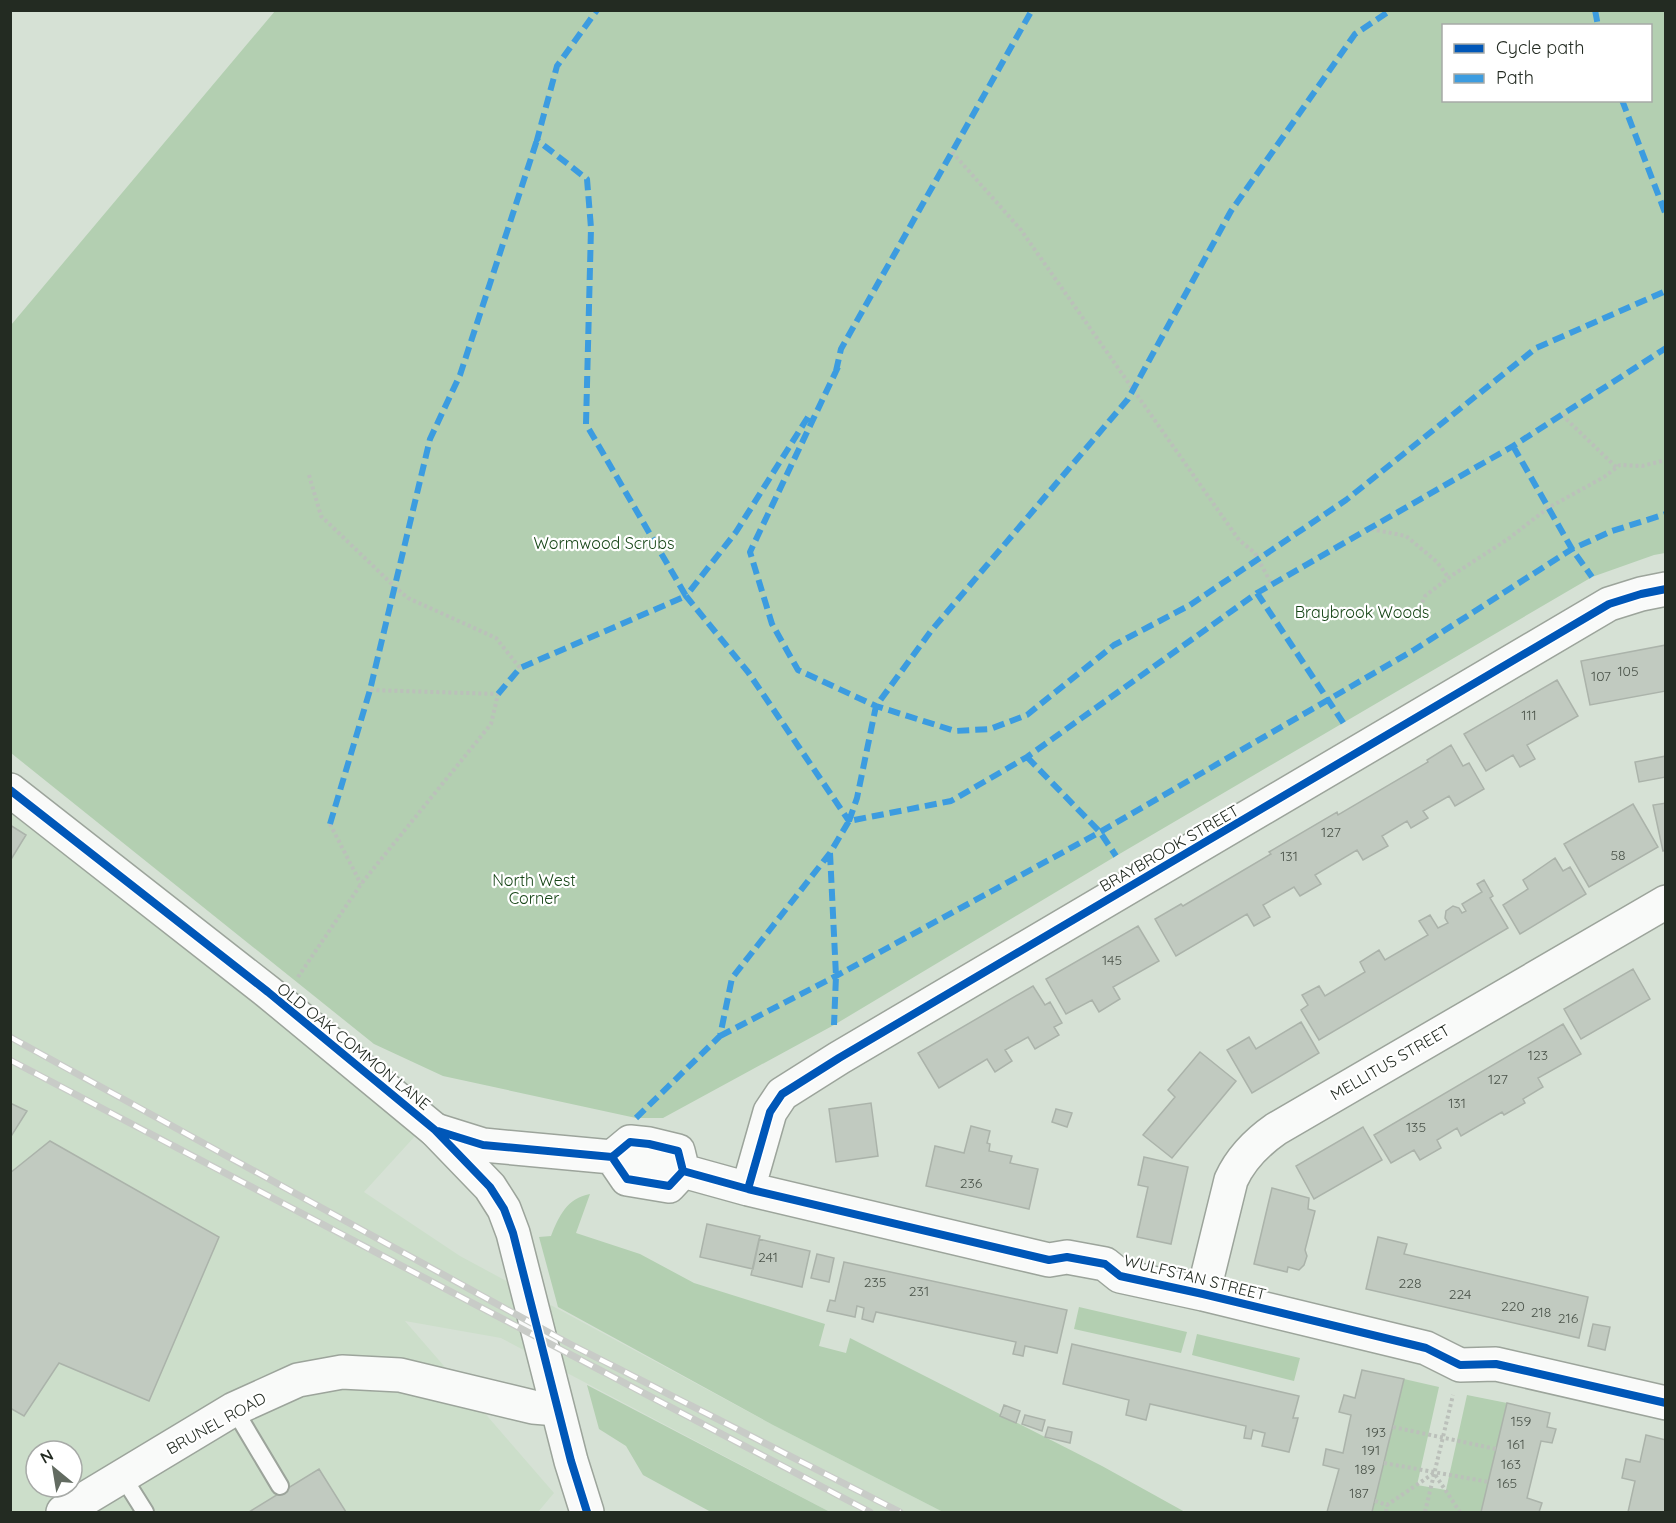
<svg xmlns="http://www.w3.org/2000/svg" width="1676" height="1523" viewBox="0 0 1676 1523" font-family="Quicksand,sans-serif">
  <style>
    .built { fill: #ccdeca; fill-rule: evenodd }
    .green { fill: #b3cfb1; fill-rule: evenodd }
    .building { fill: #c1cac0; stroke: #abb3aa; stroke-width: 1.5 }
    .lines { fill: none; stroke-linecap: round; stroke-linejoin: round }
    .service-casing { stroke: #9ca49b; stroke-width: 20 }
    .minor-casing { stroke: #9ca49b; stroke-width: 36 }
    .tertiary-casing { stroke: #9ca49b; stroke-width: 36 }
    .path { stroke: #bbc0ba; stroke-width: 4; stroke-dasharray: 3 3; stroke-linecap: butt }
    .service { stroke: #f9faf9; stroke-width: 16 }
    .minor { stroke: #f9faf9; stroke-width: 33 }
    .tertiary { stroke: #f9faf9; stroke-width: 33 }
    .rail-casing { stroke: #c8cbc7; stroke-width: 7 }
    .rail { stroke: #fff; stroke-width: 4.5; stroke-dasharray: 14; stroke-linecap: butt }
    .quiet { stroke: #3c9ce0; stroke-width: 6; stroke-dasharray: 12 6; stroke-linecap: butt }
    .cycleway-casing { stroke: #fff; stroke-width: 11 }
    .cycleway { stroke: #0057b8; stroke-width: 8 }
    .labels { text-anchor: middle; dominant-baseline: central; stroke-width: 4.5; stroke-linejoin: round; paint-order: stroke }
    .number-label { font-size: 14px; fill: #4b544a }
    .park-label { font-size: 16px; fill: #174617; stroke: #fff }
    .street-label { font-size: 16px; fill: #232b22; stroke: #fff }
  </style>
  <rect width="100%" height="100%" fill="#d6e1d5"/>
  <!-- built -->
  <path class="built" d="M10,800L416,1135L364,1192L460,1256L773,1425L943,1512H830L501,1338L405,1321L554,1493L538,1512H11ZM36,1451H72V1487H36Z"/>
  <!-- green -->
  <path class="green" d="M275,11H1665V553L1654,555L1592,577L1116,856L834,1025L663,1118H636L443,1076L374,1044L11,753V325ZM1444,26H1650V100H1444Z
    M590,1194L576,1233L640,1254L694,1283L825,1324L819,1346L846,1353L850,1338L1102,1466L1185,1512H943L773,1425L558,1307L539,1237L551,1236C559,1216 567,1198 590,1194Z
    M1079,1307L1187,1332L1181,1353L1074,1329Z
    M1197,1334L1300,1358L1294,1381L1192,1355Z
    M1404,1379L1439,1387L1417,1485L1446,1490L1467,1395L1507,1403L1481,1512H1372Z
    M587,1385L830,1512H711L643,1475L626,1446L599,1429Z"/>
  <!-- building -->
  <path class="building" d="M1666,645V691L1590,705L1581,661Z
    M1557,680L1578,716L1527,745L1535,759L1520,767L1513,755L1486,771L1464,734Z
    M1451,745L1463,766L1469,763L1484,789L1455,806L1449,796L1423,811L1428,818L1411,828L1407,821L1382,836L1388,846L1363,860L1357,850L1315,875L1321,884L1300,896L1294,887L1263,905L1270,917L1254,926L1247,914L1176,956L1155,919L1181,904L1183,906L1271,854L1269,852L1337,812L1338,815L1428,762L1427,760Z
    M1666,756V777L1639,782L1635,762Z
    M1666,803V850L1663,851L1653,805Z
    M1633,804L1658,847L1589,887L1564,844Z
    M10,825L26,835L10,861Z
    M1555,858L1563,871L1570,867L1586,894L1520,934L1503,905L1528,889L1523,880Z
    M1484,880L1493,896L1490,898L1508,928L1319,1040L1301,1010L1308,1005L1302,995L1319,986L1325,996L1365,972L1360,962L1379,950L1385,960L1428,935L1419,921L1430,915L1438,928L1448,923L1445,918L1446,911L1453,906L1459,908L1462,913L1466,911L1462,904L1482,892L1477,884Z
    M1138,926L1159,961L1113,987L1120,999L1099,1012L1092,1000L1066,1014L1046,979Z
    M1633,969L1650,999L1581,1039L1564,1009Z
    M1033,986L1045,1005L1050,1002L1062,1023L1054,1027L1059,1035L1035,1049L1028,1037L1005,1050L1012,1061L995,1072L987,1059L939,1088L918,1053Z
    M1301,1022L1319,1053L1252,1093L1227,1050L1249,1037L1256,1049Z
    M1563,1024L1581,1054L1538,1078L1543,1087L1523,1099L1525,1103L1504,1115L1502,1112L1461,1136L1457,1128L1437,1140L1441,1148L1420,1160L1414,1150L1391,1163L1374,1135Z
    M1200,1052L1236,1081L1172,1158L1143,1135L1175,1097L1168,1090Z
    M10,1103L27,1111L10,1138Z
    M871,1103L878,1156L836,1162L829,1109Z
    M1056,1109L1072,1113L1067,1127L1052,1122Z
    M971,1126L990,1131L987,1143L990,1144L989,1151L1012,1156L1010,1163L1038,1169L1029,1209L926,1186L935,1146L964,1153Z
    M1363,1127L1382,1160L1314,1199L1296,1166Z
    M50,1141L219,1237L149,1401L59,1363L24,1416L10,1408V1173Z
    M1144,1157L1188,1167L1171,1244L1137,1237L1148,1187L1138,1185Z
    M1272,1188L1309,1198L1308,1209L1315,1211L1305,1250L1307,1256L1304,1265L1299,1270L1288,1267L1287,1272L1254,1264Z
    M707,1224L760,1236L753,1269L700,1257Z
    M1378,1237L1407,1244L1404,1254L1588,1297L1579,1338L1366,1289Z
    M759,1239L810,1251L802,1287L751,1275Z
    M817,1254L834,1258L829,1282L811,1278Z
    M844,1262L1067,1310L1057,1353L1025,1346L1023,1356L1013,1354L1016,1342L876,1312L873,1322L862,1319L864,1308L857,1306L855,1317L827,1311L830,1300L835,1301Z
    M1593,1324L1610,1327L1605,1350L1588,1346Z
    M1072,1344L1299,1396L1293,1418H1298L1289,1452L1262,1446L1265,1433L1253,1430L1251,1439L1244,1438L1246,1426L1150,1404L1146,1420L1126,1415L1129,1400L1063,1384Z
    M1362,1370L1404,1379L1372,1512H1327L1339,1469L1323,1465L1326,1449L1343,1453L1351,1415L1339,1412L1344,1395L1355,1398Z
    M1507,1403L1550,1413L1547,1427L1556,1429L1552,1443L1541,1441L1527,1498L1542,1503L1539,1512H1481Z
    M1004,1405L1020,1411L1016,1423L1000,1416Z
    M1025,1415L1045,1420L1042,1431L1022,1424Z
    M1048,1427L1072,1432L1070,1443L1045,1437Z
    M1646,1435L1666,1440V1512H1628L1635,1481L1622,1478L1626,1459L1640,1462Z
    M319,1469L346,1512H249Z"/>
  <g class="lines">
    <defs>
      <path id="service" d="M613,1157L683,1171
        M234,1409L280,1486
        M123,1477L145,1512"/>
      <path id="minor" d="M435,1130L483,1145L612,1157L630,1142L649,1144L678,1151L683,1171
        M612,1157L627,1179L669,1186L683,1171
        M683,1171L748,1189L1049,1260L1067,1257L1105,1264L1120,1276L1203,1294L1426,1348L1460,1365L1496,1364L1666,1403
        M748,1189L770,1112L782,1094L839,1058L1609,604L1641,594L1666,589
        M1203,1294L1231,1180C1241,1158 1256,1143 1276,1129L1666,902
        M63,1512L234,1409L298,1380L342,1372L400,1375L533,1407L557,1409"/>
      <path id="tertiary" d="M10,790L268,992L435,1130L490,1187L504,1209L513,1233L571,1461L587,1512"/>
    </defs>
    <!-- service casing -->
    <use href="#service" class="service-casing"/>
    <!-- minor casing -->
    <use href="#minor" class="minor-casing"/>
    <!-- tertiary casing -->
    <use href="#tertiary" class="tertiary-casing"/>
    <!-- path -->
    <path class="path" d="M952,152L1021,230L1239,540L1255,553L1272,585
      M1562,415L1617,468
      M309,475L321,516L395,587L408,598L496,638L520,668
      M1371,529L1406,536L1437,562L1449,578
      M1415,619L1425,596L1451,576L1508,539L1548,508L1604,477L1620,465L1642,466L1666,460
      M330,824L361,884
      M298,977L361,884L491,724L498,694L370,690
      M1393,1427L1496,1449
      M1384,1463L1489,1482
      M1375,1501L1387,1505L1434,1473L1460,1512
      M1386,1512L1387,1505
      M1425,1512L1453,1395"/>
    <!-- service -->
    <use href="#service" class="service"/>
    <!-- minor -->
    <use href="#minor" class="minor"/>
    <!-- tertiary -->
    <use href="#tertiary" class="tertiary"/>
    <defs>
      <path id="rail" d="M10,1037L568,1343L900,1512
        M10,1060L870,1512"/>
    </defs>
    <!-- rail casing -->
    <use href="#rail" class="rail-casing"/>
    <!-- rail -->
    <use href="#rail" class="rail"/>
    <!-- quiet -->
    <path class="quiet" d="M1595,10L1598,26
      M1622,100L1666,215
      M838,367L750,552L772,624L798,670L876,706L955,731L990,729L1027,715L1114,645L1190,605L1346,500L1536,348L1666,291
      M836,371L841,349L1032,10
      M808,417L736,532L686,596L748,672L849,821
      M1513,446L1572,549L1592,577
      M1257,593L1344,724
      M498,694L520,668L686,596L586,424L591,228L587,179L537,140L557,66L597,10
      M1027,757L1100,832L1116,856
      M849,821L857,798L876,706L931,631L1128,399L1231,211L1355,34L1391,10
      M330,824L370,690L430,439L460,375L537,140
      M830,853L836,976L834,1025
      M720,1036L836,976L1100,832L1414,650L1572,549L1612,531L1666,514
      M636,1118L720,1036L732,978L830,853L849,821L951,801L1027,757L1257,593L1513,446L1666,348"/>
    <defs>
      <path id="cycleway" d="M10,790L268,992L435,1130L490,1187L504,1209L513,1233L571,1461L587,1512
        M438,1131L483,1145L612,1157L630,1142L649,1144L678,1151L683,1171
        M612,1157L627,1179L669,1186L683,1171
        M683,1171L748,1189L1049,1260L1067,1257L1105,1264L1120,1276L1203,1294L1426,1348L1460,1365L1496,1364L1666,1403
        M748,1189L770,1112L782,1094L839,1058L1609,604L1641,594L1666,589"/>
    </defs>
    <!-- cycleway casing -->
    <use href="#cycleway" class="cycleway-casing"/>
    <!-- cycleway -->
    <use href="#cycleway" class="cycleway"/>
  </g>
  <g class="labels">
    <!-- number labels -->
    <g class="number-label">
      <text x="1628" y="671">105</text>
      <text x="1601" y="676">107</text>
      <text x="1529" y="715">111</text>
      <text x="1331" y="832">127</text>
      <text x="1618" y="855">58</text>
      <text x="1289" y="856">131</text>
      <text x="1112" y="960">145</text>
      <text x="1538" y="1055">123</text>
      <text x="1498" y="1079">127</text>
      <text x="1457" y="1103">131</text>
      <text x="1416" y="1127">135</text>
      <text x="971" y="1183">236</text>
      <text x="768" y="1257">241</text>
      <text x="875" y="1282">235</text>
      <text x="1410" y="1283">228</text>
      <text x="919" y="1291">231</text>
      <text x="1460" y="1294">224</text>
      <text x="1513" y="1306">220</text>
      <text x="1541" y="1312">218</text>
      <text x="1568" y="1318">216</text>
      <text x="1521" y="1421">159</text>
      <text x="1376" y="1432">193</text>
      <text x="1516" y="1444">161</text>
      <text x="1371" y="1450">191</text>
      <text x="1511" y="1464">163</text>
      <text x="1365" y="1469">189</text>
      <text x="1507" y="1483">165</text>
      <text x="1359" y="1493">187</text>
    </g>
    <!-- park labels -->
    <g class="park-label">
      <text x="604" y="543">Wormwood Scrubs</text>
      <text x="1362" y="612">Braybrook Woods</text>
      <text x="534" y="880">North West<tspan x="534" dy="18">Corner</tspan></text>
    </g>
    <!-- street labels -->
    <g class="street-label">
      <text transform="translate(1169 848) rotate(-30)">BRAYBROOK STREET</text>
      <text transform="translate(354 1046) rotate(39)">OLD OAK COMMON LANE</text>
      <text transform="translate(1390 1062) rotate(-30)">MELLITUS STREET</text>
      <text transform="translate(1195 1277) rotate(14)">WULFSTAN STREET</text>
      <text transform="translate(216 1423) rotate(-29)">BRUNEL ROAD</text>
    </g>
  </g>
  <!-- border -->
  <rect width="1676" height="1523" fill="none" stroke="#232b22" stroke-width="24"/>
  <!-- legend -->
  <rect x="1442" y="24" width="210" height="78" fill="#ffffff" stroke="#a7aaa7" stroke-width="1.5"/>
  <rect x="1454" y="44" width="30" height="9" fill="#0057b8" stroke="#a7aaa7" stroke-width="1.5"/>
  <text x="1496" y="54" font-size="18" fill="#232b22">Cycle path</text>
  <rect x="1454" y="74" width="30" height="9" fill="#3c9ce0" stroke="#a7aaa7" stroke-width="1.5"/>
  <text x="1496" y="84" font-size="18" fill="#232b22">Path</text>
  <!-- north arrow -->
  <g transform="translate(54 1469) rotate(330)"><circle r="28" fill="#ffffff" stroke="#a7aaa7" stroke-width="1.5"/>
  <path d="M0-4.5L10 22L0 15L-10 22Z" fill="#626b61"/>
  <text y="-9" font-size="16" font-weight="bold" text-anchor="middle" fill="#232b22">N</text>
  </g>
</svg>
